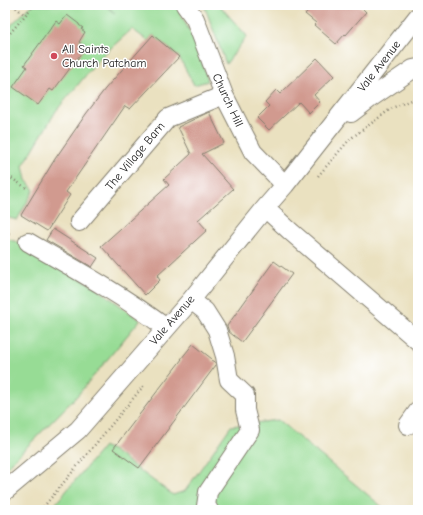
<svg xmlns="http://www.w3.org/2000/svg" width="423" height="515" viewBox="0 0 423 515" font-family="'Comic Neue',sans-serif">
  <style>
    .green { fill: #97dc95; stroke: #5a7c58 }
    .building { fill: #d19a8f }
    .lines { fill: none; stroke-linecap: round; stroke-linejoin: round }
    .minor-casing { stroke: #837e6e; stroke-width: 20 }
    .path { stroke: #837e6e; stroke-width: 2.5; stroke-dasharray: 1 3; stroke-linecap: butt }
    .minor { stroke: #fff; stroke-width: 18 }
    .poi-dot { fill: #d1495b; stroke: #fff; stroke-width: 1.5 }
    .labels { text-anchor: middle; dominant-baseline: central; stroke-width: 3; stroke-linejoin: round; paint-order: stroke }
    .poi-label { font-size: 12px; fill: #1c1c1c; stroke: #fff; text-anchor: start }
    .street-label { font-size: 12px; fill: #1c1c1c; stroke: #fff }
  </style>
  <rect width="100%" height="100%" fill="#fff"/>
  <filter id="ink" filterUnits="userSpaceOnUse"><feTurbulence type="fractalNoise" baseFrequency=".025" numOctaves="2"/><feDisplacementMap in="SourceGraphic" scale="8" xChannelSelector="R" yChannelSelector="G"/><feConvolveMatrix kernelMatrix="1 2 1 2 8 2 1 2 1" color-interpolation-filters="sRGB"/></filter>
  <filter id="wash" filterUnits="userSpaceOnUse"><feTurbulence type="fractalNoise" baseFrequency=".012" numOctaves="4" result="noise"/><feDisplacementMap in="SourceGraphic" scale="16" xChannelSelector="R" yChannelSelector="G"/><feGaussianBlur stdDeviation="0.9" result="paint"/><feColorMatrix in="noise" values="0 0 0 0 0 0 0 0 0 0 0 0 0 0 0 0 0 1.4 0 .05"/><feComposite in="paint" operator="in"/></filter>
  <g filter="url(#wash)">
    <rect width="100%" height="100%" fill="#eae1c0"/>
    <!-- green -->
    <path class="green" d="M32,5H105L115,14L107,5H176L196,44L208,81L194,85L179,57L153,35L148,41L132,29L102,56L56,111L23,166L26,180L34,190L17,220L5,217V34L12,24Z
      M204,5H219L247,36L226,64Z
      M5,238L17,242L95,287L140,320L77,396L5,469Z
      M278,420L386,510H52L57,502L104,446L107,448L112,450L173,495L185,491L231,426Z"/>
    <g id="blocks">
      <!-- building -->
      <path class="building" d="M313,5H359L366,12L346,35L345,34L336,44L314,25L316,23L305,14Z
        M67,15L79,24V25L83,28L81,29L85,32L79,42L86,47L53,91L50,89L38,105L13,87L27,67L24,65L56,21L60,24Z
        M153,35L179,57L130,109L125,106L66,192L70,195L47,231L21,215L55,159L86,114L105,89Z
        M317,58L334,76L314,95L320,102L309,113L299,102L269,130L257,118L269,106L265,102L276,90L280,94Z
        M209,112L224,143L202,154L233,189L198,220L207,230L157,276L160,280L145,295L101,246L169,185L164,179L191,154L178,127Z
        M53,229L98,258L92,267L46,240Z
        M274,261L292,274L242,342L229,332L227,326Z
        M193,344L212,359L211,360L216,363V365L139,468L113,449L182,359H181Z"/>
    </g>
  </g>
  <g filter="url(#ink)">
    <use href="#blocks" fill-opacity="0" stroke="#837e6e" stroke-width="1"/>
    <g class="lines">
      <defs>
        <path id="minor" d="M185,5L195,19L224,95L253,152L285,185
          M351,113L372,97L413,69L418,68
          M265,208L290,231L418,341
          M79,222L168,118L224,95
          M28,242C75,269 122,295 166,328
          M191,300L205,311L217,330L225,356L229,380L245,395V410L250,430L208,492L206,506L209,510
          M408,425L418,411
          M5,491L78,430L191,300L265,208L285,185L418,16"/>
      </defs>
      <!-- minor casing -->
      <use href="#minor" class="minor-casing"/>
      <!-- path -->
      <path class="path" d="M13,5L25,15
        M5,39L34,5
        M5,174L28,189
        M318,176L350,139L392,108L418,97
        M5,232L12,235
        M41,510L145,384"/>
      <!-- minor -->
      <use href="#minor" class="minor"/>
    </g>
  </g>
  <!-- markers -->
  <circle class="poi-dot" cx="54" cy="56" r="4"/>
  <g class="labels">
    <!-- poi labels -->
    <g class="poi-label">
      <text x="62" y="49">All Saints<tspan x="62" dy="14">Church Patcham</tspan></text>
    </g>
    <!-- street labels -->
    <g class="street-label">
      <text transform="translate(379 66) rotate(-52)">Vale Avenue</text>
      <text transform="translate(228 100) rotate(65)">Church Hill</text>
      <text transform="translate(135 156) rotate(-50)">The Village Barn</text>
      <text transform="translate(172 320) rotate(-49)">Vale Avenue</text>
    </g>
  </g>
  <!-- margin -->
  <rect width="423" height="515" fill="none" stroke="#fff" stroke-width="20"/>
</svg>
